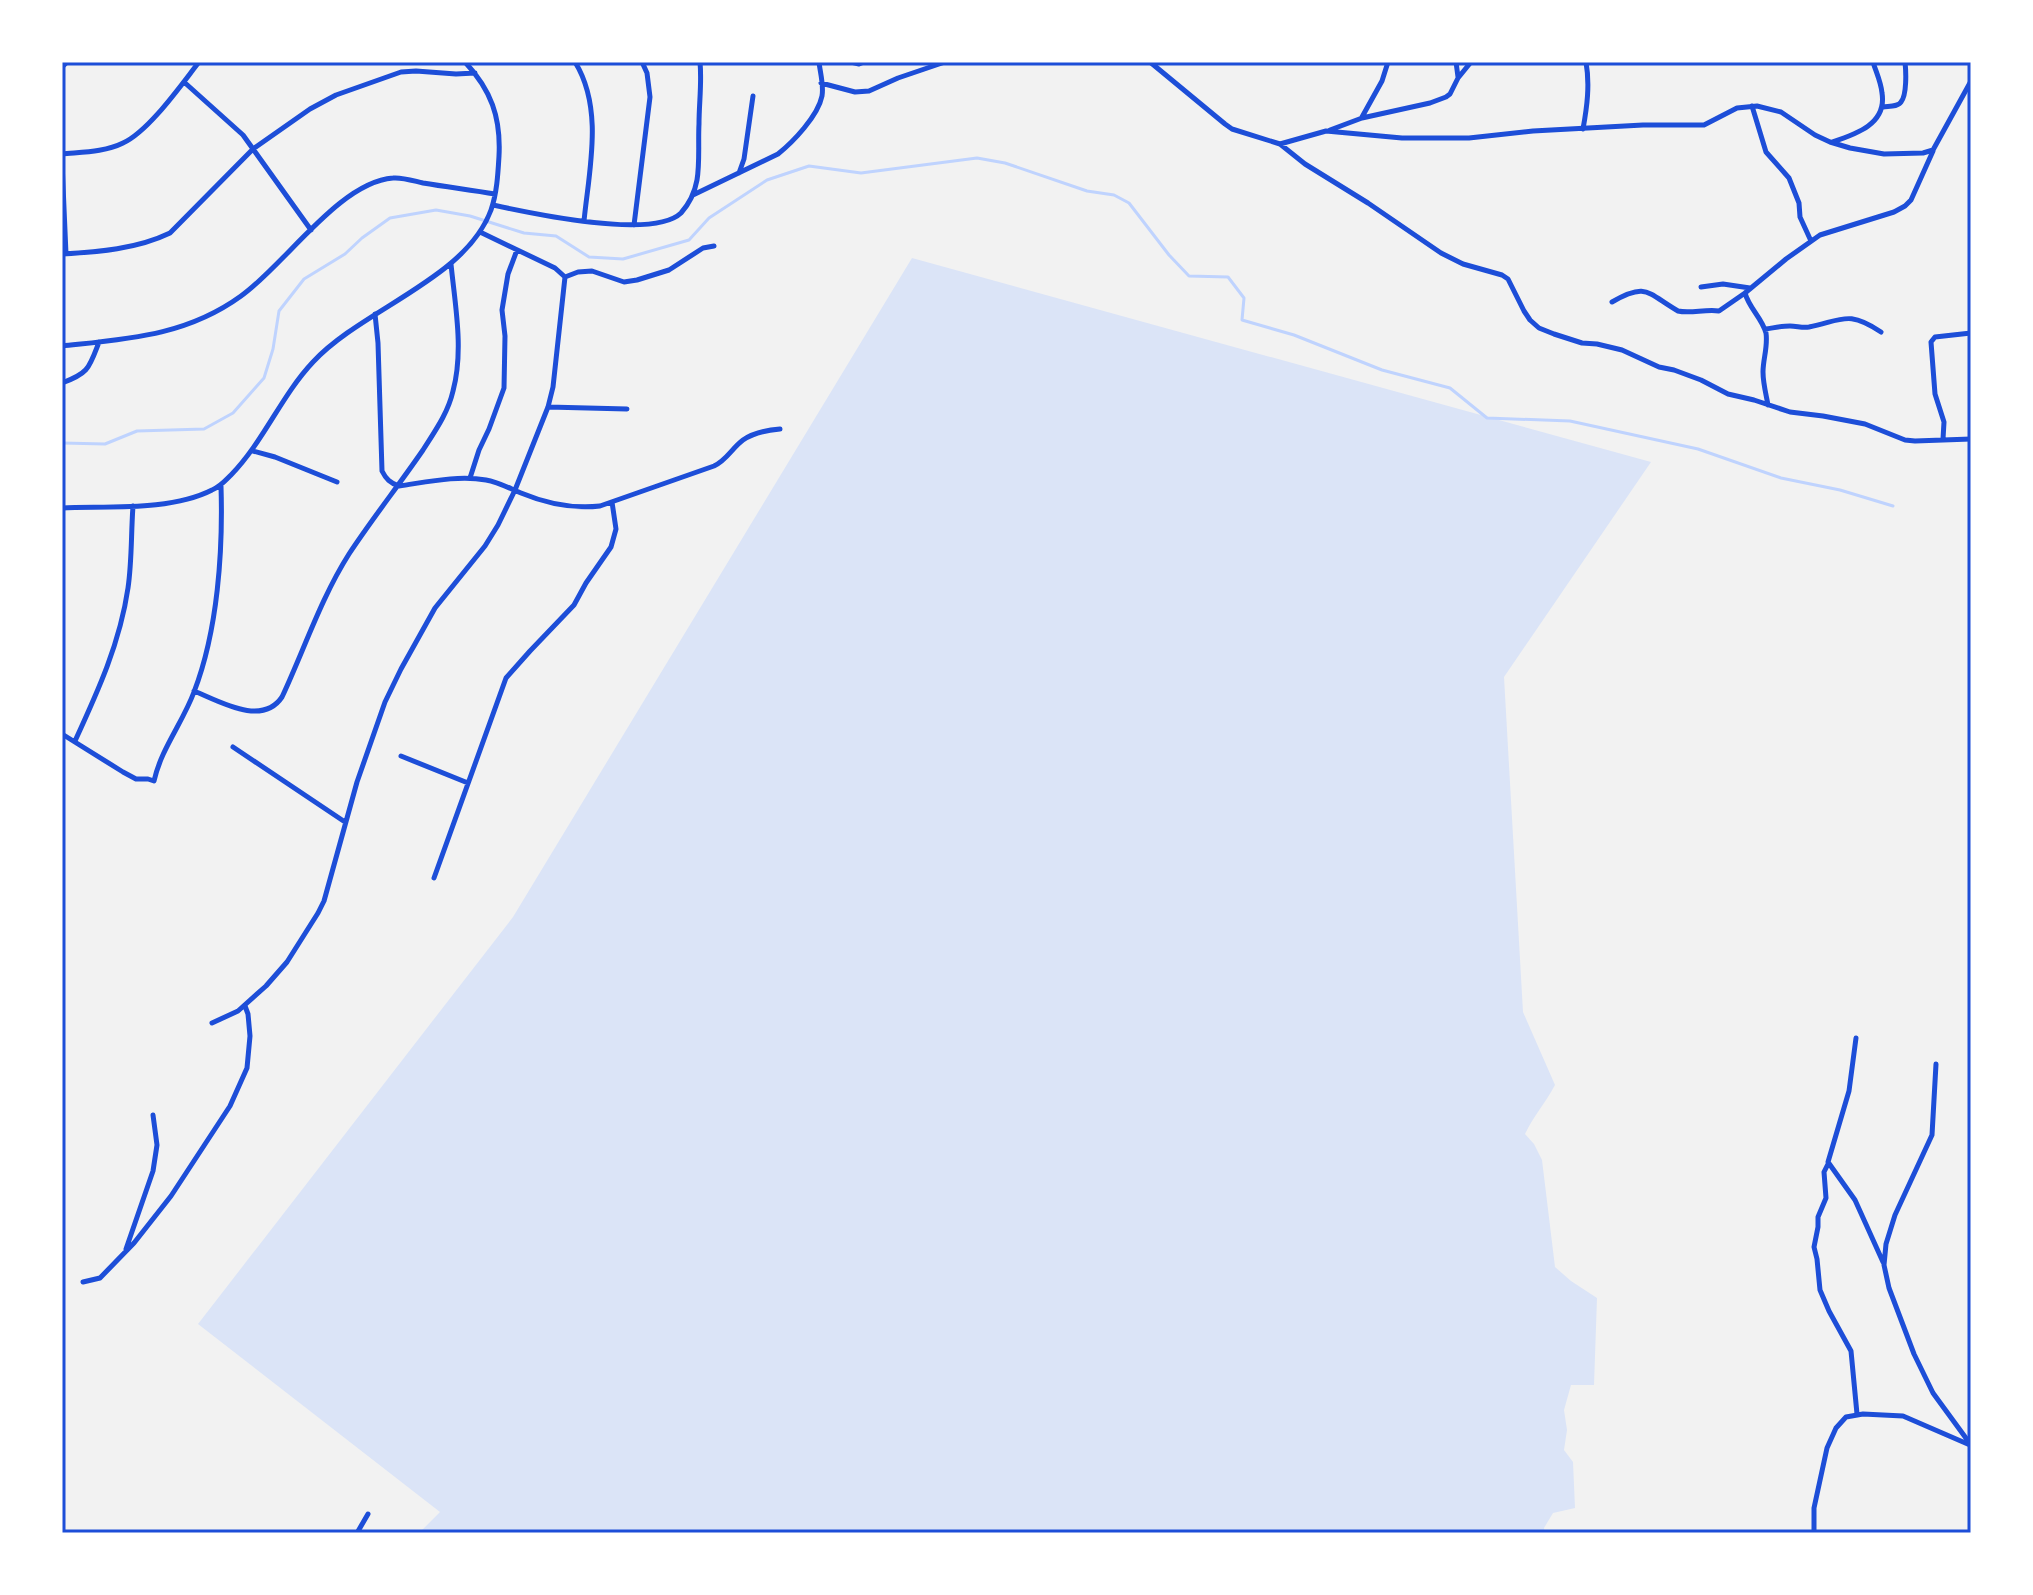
<svg xmlns="http://www.w3.org/2000/svg" width="2033" height="1595" viewBox="0 0 2033 1595" font-family="Helvetica,sans-serif">
  <style>
    .green { fill: #dbe4f7 }
    .lines { fill: none; stroke-linecap: round; stroke-linejoin: round }
    .stream { stroke: #bfd3fe; stroke-width: 3 }
    .minor { stroke: #1d4ed8; stroke-width: 5 }
    .neatline { fill: none; stroke: #1d4ed8; stroke-width: 3 }
  </style>
  <rect width="100%" height="100%" fill="#f2f2f2"/>
  <!-- green -->
  <path class="green" d="M912,258L1651,462L1504,677L1523,1012L1555,1085C1546,1102 1533,1117 1525,1134L1534,1144L1542,1160L1555,1267L1571,1281L1597,1298L1594,1385H1571L1564,1410L1567,1430L1564,1450L1573,1462L1575,1508L1553,1513L1544,1528L1545,1533H419L440,1512L198,1324L513,917Z"/>
  <g class="lines">
    <!-- stream -->
    <path class="stream" d="M62,443L105,444L137,431L204,429L233,413L264,378L273,349L279,311L304,279L345,254L362,238L390,218L436,210L470,216L524,233L556,236L589,257L623,259L689,240L709,218L767,180L809,166L861,173L977,158L1005,163L1087,191L1114,195L1129,203L1169,255L1189,276L1228,277L1244,298L1242,320L1294,335L1382,370L1450,388L1487,418L1570,421L1698,449L1781,478L1840,490L1893,506"/>
    <!-- minor -->
    <path class="minor" d="M575,62C604,109 589,170 584,221
      M851,62L859,64L864,62
      M1150,62L1225,124L1232,129L1280,144L1326,131L1402,138H1469L1533,131L1643,125H1704L1737,108L1757,106L1781,112L1815,135L1830,142L1850,148L1884,154L1923,153L1933,150L1971,81
      M1456,62L1458,77
      M62,67L67,62
      M184,82L243,135L311,230
      M821,83L855,92L869,91L898,78L945,62
      M1752,106L1766,152L1789,178L1799,203L1800,217L1811,241
      M1883,107C1888,106 1898,107 1901,102C1907,95 1906,71 1905,62
      M1362,117L1382,81L1388,62
      M1583,129C1587,107 1590,85 1586,62
      M1330,130L1362,118L1430,103L1446,97L1450,94L1458,78L1471,62
      M1832,142C1856,134 1887,124 1882,93C1881,82 1876,72 1873,62
      M1280,144L1305,164L1368,203L1441,253L1463,264L1502,275L1508,279L1524,311L1530,320L1539,328L1554,334L1582,343L1597,344L1622,350L1659,367L1674,370L1701,380L1728,394L1754,400L1790,412L1823,416L1865,424L1905,440L1915,441L1971,439
      M62,154C81,152 105,152 123,143C149,131 181,85 199,62
      M62,162L66,254
      M739,173L744,159L753,96
      M693,195L778,154C793,142 818,116 822,96C824,85 820,72 819,62
      M493,205C530,213 653,240 681,213C689,204 695,191 697,180C700,162 698,142 699,124C699,103 702,83 700,62
      M634,225L650,97L647,73L642,62
      M62,254C98,252 137,249 170,233L253,149L310,109L336,95L401,72L416,71L456,74L475,73
      M565,277L578,272L592,271L624,282L637,280L669,270L703,248L714,246
      M1701,287L1723,284L1750,288
      M1612,302C1647,282 1647,293 1678,311C1690,314 1705,309 1719,311L1745,293
      M375,314L378,343L382,471C386,479 390,483 399,486C427,482 458,475 486,480C498,482 509,488 521,493C545,503 573,509 600,506L714,466C727,460 732,448 743,440C753,433 768,430 780,429
      M1765,329C1773,328 1782,326 1790,326C1797,326 1802,328 1809,327C1843,320 1848,310 1881,332
      M62,346C127,339 186,336 241,296C284,266 339,182 393,178C402,177 414,181 423,183C447,187 471,190 495,194
      M62,383C89,373 89,368 99,342
      M1768,405C1766,394 1763,383 1763,372C1763,359 1768,347 1766,333C1762,318 1749,308 1745,293L1786,259L1820,235L1894,212L1905,206L1911,200L1933,151
      M548,407L627,409
      M1943,439L1944,422L1935,394L1931,342L1935,337L1971,333
      M253,451L275,457L337,482
      M470,478L479,450L489,429L504,388L505,336L502,310L508,274L517,250
      M62,508C108,506 171,511 212,490C220,487 225,481 231,475C264,441 281,396 313,362C362,309 466,279 491,210C497,193 498,173 499,156C501,117 491,90 465,62
      M194,691C219,701 262,727 282,697C304,650 321,598 349,554C372,519 399,485 423,450C435,431 448,413 453,391C464,350 455,305 451,264
      M62,734L123,772L136,779H148L154,781C161,749 183,722 194,692C218,630 223,550 221,486
      M75,741C98,691 120,643 128,588C132,561 131,533 133,506
      M233,747L345,822
      M401,756L468,783
      M434,878L506,678L530,651L574,605L586,583L611,547L616,529L612,502
      M212,1023L238,1011L266,986L287,962L318,913L324,901L357,782L385,702L401,669L435,608L485,546L498,525L515,490L548,407L553,387L565,277L555,268L480,232
      M1856,1038L1849,1091L1828,1162L1855,1200L1883,1262
      M1936,1064L1932,1135L1895,1215L1886,1244L1884,1265L1889,1288L1914,1354L1933,1393L1971,1445
      M1828,1164L1824,1172L1826,1198L1818,1217V1227L1814,1247L1817,1259L1820,1290L1829,1311L1851,1351L1857,1414
      M126,1249L153,1171L157,1145L153,1115
      M83,1282L100,1278L134,1243L171,1196L230,1106L247,1068L250,1036L248,1014L245,1006
      M357,1533L368,1514
      M1814,1533V1508L1827,1448L1836,1428L1846,1417L1863,1414L1903,1416L1970,1445"/>
  </g>
  <!-- border -->
  <rect width="2033" height="1595" fill="none" stroke="#ffffff" stroke-width="128"/>
  <rect x="64" y="64" width="1905" height="1467" class="neatline"/>
</svg>
